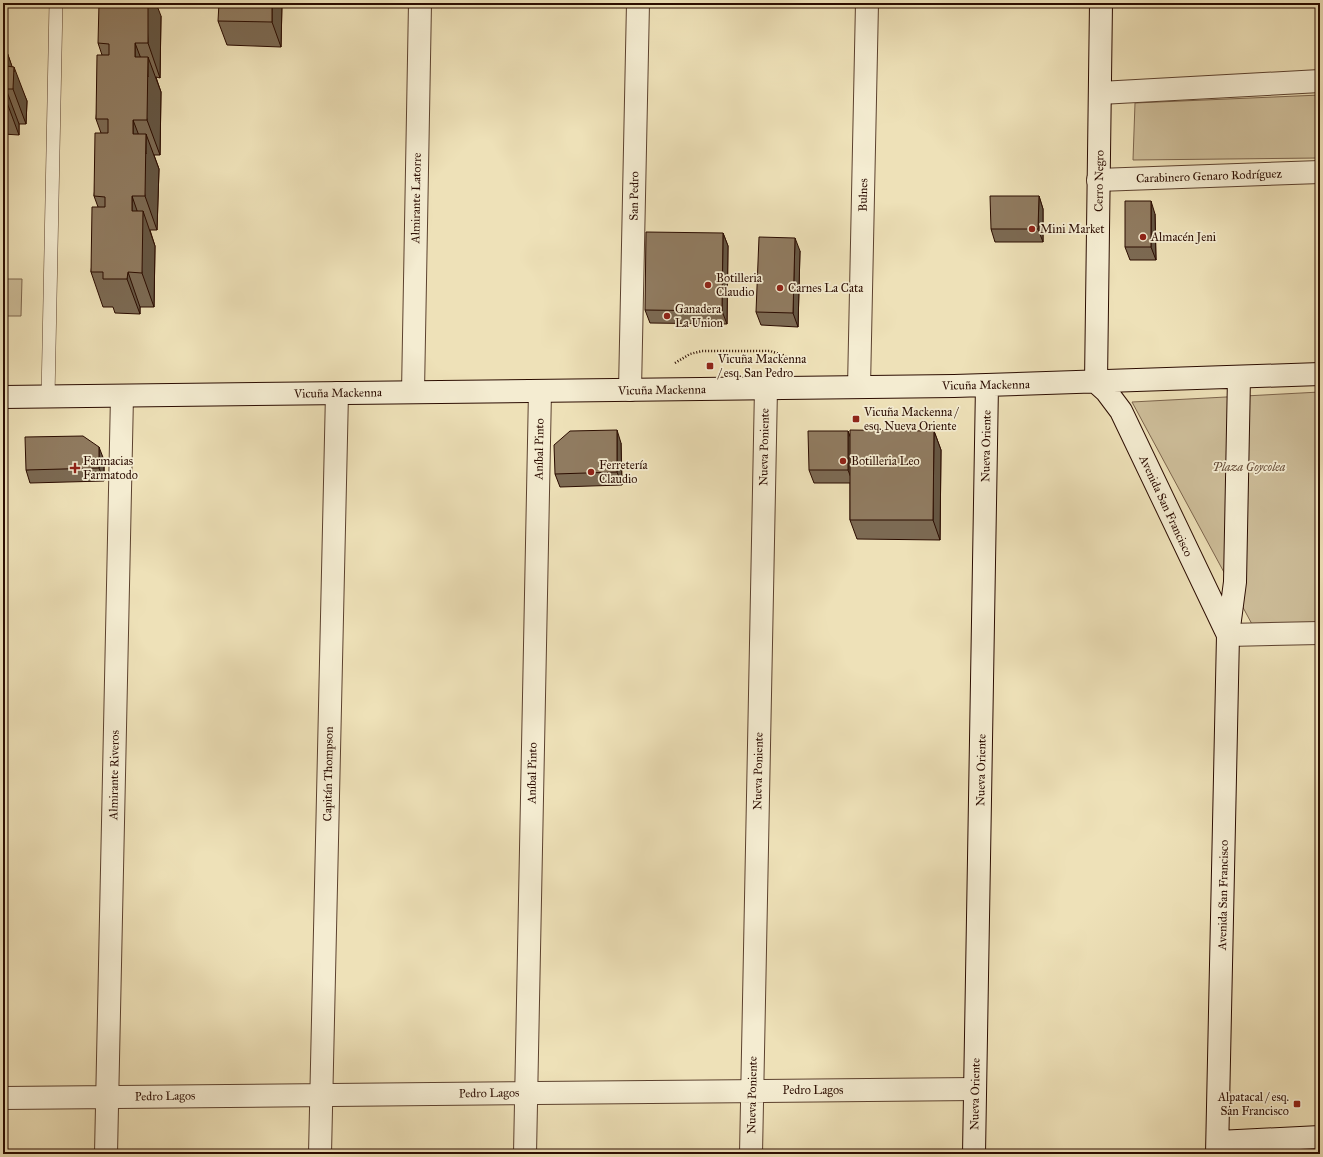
<svg xmlns="http://www.w3.org/2000/svg" width="1323" height="1157" viewBox="0 0 1323 1157" font-family="'IM FELL Great Primer',serif">
  <style>
    .green { fill: #cdbd99; stroke: #7c644c }
    .lines { fill: none; stroke-linecap: round; stroke-linejoin: round }
    .lane-casing { stroke: #5c412e; stroke-width: 14 }
    .street-casing { stroke: #5c412e; stroke-width: 24 }
    .secondary-casing { stroke: #2b0c00; stroke-width: 24 }
    .path { stroke: #2b0c00; stroke-width: 2.5; stroke-dasharray: 1 2; stroke-linecap: butt }
    .lane { stroke: #f4ecd1; stroke-width: 13 }
    .street { stroke: #f4ecd1; stroke-width: 22 }
    .secondary { stroke: #f4ecd1; stroke-width: 22 }
    .wall { fill: #7c6a53; stroke: #2b0c00 }
    .shaded-wall { fill: #655643; stroke: #2b0c00 }
    .building { fill: #907b60; stroke: #2b0c00 }
    .poi-dot { fill: #8f2418; stroke: #f4ecd1; stroke-width: 1.5 }
    .labels { text-anchor: middle; dominant-baseline: central; stroke-width: 3.5; stroke-linejoin: round; paint-order: stroke }
    .street-label { font-size: 12px; fill: #2b0c00; stroke: #f4ecd1 }
    .poi-label { font-size: 12px; fill: #2b0c00; stroke: #f4ecd1; text-anchor: start }
    .park-label { font-size: 12px; font-style: italic; fill: #644a36; stroke: #f4ecd1 }
  </style>
  <rect width="100%" height="100%" fill="#eee1b8"/>
  <filter id="stains"><feTurbulence type="fractalNoise" baseFrequency=".005" numOctaves="4"/><feColorMatrix values="0 0 0 0 .2 0 0 0 0 .09 0 0 0 0 .02 0 0 0 .5 -.17"/></filter>
  <radialGradient id="worn" r=".72"><stop offset=".6" stop-color="#630" stop-opacity="0"/><stop offset="1" stop-color="#630" stop-opacity=".3"/></radialGradient>
  <!-- green -->
  <path class="green" d="M1320,95V158L1133,160L1135,103Z
    M3,279H22L21,316H3Z
    M1320,392V624L1253,626L1132,402Z"/>
  <g class="lines">
    <defs>
      <path id="lane" d="M48,397L56,3"/>
      <path id="street" d="M1100,93L1320,81
        M1098,180L1320,172
        M859,387L867,3
        M630,390L638,3
        M413,392L420,3
        M1228,635L1320,633
        M3,1098L975,1089
        M106,1154L122,396
        M320,1154L337,393
        M525,1154L540,391
        M751,1154L766,388"/>
      <path id="secondary" d="M1096,382L1101,3
        M1096,382L1106,391L1121,411L1228,635
        M3,397L954,386L1320,374
        M1218,1142L1320,1137
        M974,1154L987,385
        M1217,1154L1228,635L1235,582L1239,377"/>
    </defs>
    <!-- lane casing -->
    <use href="#lane" class="lane-casing"/>
    <!-- street casing -->
    <use href="#street" class="street-casing"/>
    <!-- secondary casing -->
    <use href="#secondary" class="secondary-casing"/>
    <!-- path -->
    <path class="path" d="M675,363L690,354L702,351H770L783,355L794,362"/>
    <!-- lane -->
    <use href="#lane" class="lane"/>
    <!-- street -->
    <use href="#street" class="street"/>
    <!-- secondary -->
    <use href="#secondary" class="secondary"/>
  </g>
  <!-- wall -->
  <path class="wall" d="M282,3L281,47L227,45L218,21Z
    M161,16L160,78L156,77L161,92L160,155H154L159,169L157,230H150L155,246L154,307H140V314L115,313L113,307H103L91,272L98,207L94,196L101,133L96,119L102,55L98,43Z
    M3,52H7L12,67L27,101L26,124H19V135L3,134Z
    M1039,196L1043,209V242H995L991,229Z
    M1155,214L1156,260H1130L1125,247Z
    M723,233L728,246L727,324L650,323L645,310Z
    M800,251L798,327L761,325L756,312Z
    M848,431L850,437L934,431L941,450L940,540L857,539L850,520V483H814L809,470Z
    M621,443L622,485L560,487L555,474Z
    M104,460V481L30,483L26,470Z"/>
  <!-- shaded-wall -->
  <path class="shaded-wall" d="M146,3H156L161,16L160,78L148,43Z
    M272,3H282L281,47L272,22Z
    M135,43L148,77V57L161,92L160,155L147,120L135,57Z
    M7,52L14,72V67L27,101L26,124L13,89L6,66Z
    M6,89L19,124V135L6,100Z
    M133,120L146,154V134L159,169L157,230L145,196L133,134Z
    M132,196L142,225L143,211L155,246L154,307L142,273L132,211Z
    M1039,196L1043,209V242L1038,229Z
    M1151,201L1155,214L1156,260L1151,247Z
    M723,233L728,246L727,324L722,311Z
    M795,238L800,251L798,327L793,313Z
    M128,272L140,307V314L127,279Z
    M617,430L621,443L622,485L617,472Z
    M848,431L853,444V483L848,470Z
    M934,431L941,450L940,540L933,520Z
    M99,447L104,460V481L99,468Z"/>
  <!-- building -->
  <path class="building" d="M99,3H148V43H135V57H148L147,120H133V134H146L145,196H132V211H143L142,273L128,272L127,279H103V272H91L92,207H105V197L94,196L95,133H108V119H96L97,55H109V44L98,43Z
    M219,3H272V22L218,21Z
    M3,52H7L6,66L14,67L13,89H6V100H3Z
    M990,196H1039L1038,229H991Z
    M1125,201H1151V247H1125Z
    M646,232L723,233L722,311L645,310Z
    M759,237L795,238L793,313L756,312Z
    M617,430V472L555,474L554,445L570,431Z
    M850,430L934,431L933,520H850Z
    M808,431H848V470H809Z
    M83,436L99,447V468L26,470L25,437Z"/>
  <!-- markers -->
  <g class="poi-dot">
    <circle cx="1032" cy="229" r="4"/>
    <circle cx="1143" cy="237" r="4"/>
    <circle cx="708" cy="285" r="4"/>
    <circle cx="780" cy="288" r="4"/>
    <circle cx="667" cy="316" r="4"/>
    <rect x="706" y="362" width="8" height="8" rx="2"/>
    <rect x="852" y="415" width="8" height="8" rx="2"/>
    <circle cx="843" cy="461" r="4"/>
    <path d="M73 462h4v4h4v4h-4v4h-4v-4h-4v-4h4z"/>
    <circle cx="591" cy="472" r="4"/>
    <rect x="1293" y="1100" width="8" height="8" rx="2"/>
  </g>
  <g class="labels">
    <!-- street labels -->
    <g class="street-label">
      <text transform="translate(1209 176) rotate(-2)">Carabinero Genaro Rodríguez</text>
      <text transform="translate(1099 181) rotate(-89)">Cerro Negro</text>
      <text transform="translate(863 195) rotate(-89)">Bulnes</text>
      <text transform="translate(634 196) rotate(-89)">San Pedro</text>
      <text transform="translate(416 198) rotate(-89)">Almirante Latorre</text>
      <text transform="translate(986 385) rotate(-1)">Vicuña Mackenna</text>
      <text transform="translate(662 390) rotate(-1)">Vicuña Mackenna</text>
      <text transform="translate(338 393) rotate(-1)">Vicuña Mackenna</text>
      <text transform="translate(986 446) rotate(-89)">Nueva Oriente</text>
      <text transform="translate(764 447) rotate(-89)">Nueva Poniente</text>
      <text transform="translate(539 449) rotate(-89)">Aníbal Pinto</text>
      <text transform="translate(1166 506) rotate(65)">Avenida San Francisco</text>
      <text transform="translate(981 770) rotate(-89)">Nueva Oriente</text>
      <text transform="translate(758 771) rotate(-89)">Nueva Poniente</text>
      <text transform="translate(532 773) rotate(-89)">Aníbal Pinto</text>
      <text transform="translate(328 774) rotate(-89)">Capitán Thompson</text>
      <text transform="translate(114 775) rotate(-89)">Almirante Riveros</text>
      <text transform="translate(1223 895) rotate(-89)">Avenida San Francisco</text>
      <text x="813" y="1090">Pedro Lagos</text>
      <text transform="translate(489 1093) rotate(-1)">Pedro Lagos</text>
      <text transform="translate(975 1094) rotate(-89)">Nueva Oriente</text>
      <text transform="translate(752 1095) rotate(-89)">Nueva Poniente</text>
      <text transform="translate(165 1096) rotate(-1)">Pedro Lagos</text>
    </g>
    <!-- poi labels -->
    <g class="poi-label">
      <text x="1040" y="229">Mini Market</text>
      <text x="1151" y="237">Almacén Jeni</text>
      <text x="716" y="278">Botilleria<tspan x="716" dy="14">Claudio</tspan></text>
      <text x="788" y="288">Carnes La Cata</text>
      <text x="675" y="309">Ganadera<tspan x="675" dy="14">La Union</tspan></text>
      <text x="718" y="359">Vicuña Mackenna<tspan x="718" dy="14">/ esq. San Pedro</tspan></text>
      <text x="864" y="412">Vicuña Mackenna /<tspan x="864" dy="14">esq. Nueva Oriente</tspan></text>
      <text x="83" y="461">Farmacias<tspan x="83" dy="14">Farmatodo</tspan></text>
      <text x="851" y="461">Botilleria Leo</text>
      <text x="599" y="465">Ferretería<tspan x="599" dy="14">Claudio</tspan></text>
      <text x="1289" y="1097" text-anchor="end">Alpatacal / esq.<tspan x="1289" dy="14">San Francisco</tspan></text>
    </g>
    <!-- park labels -->
    <g class="park-label">
      <text x="1249" y="467">Plaza Goycolea</text>
    </g>
  </g>
  <!-- margin -->
  <rect width="1323" height="1157" fill="none" stroke="#eee1b8" stroke-width="16"/>
  <rect x="4" y="4" width="1315" height="1149" fill="none" stroke="#2b0c00" stroke-width="2"/>
  <rect x="8" y="8" width="1307" height="1141" fill="none" stroke="#2b0c00"/>
  <rect width="100%" height="100%" filter="url(#stains)"/>
  <rect width="100%" height="100%" fill="url(#worn)"/>
</svg>
